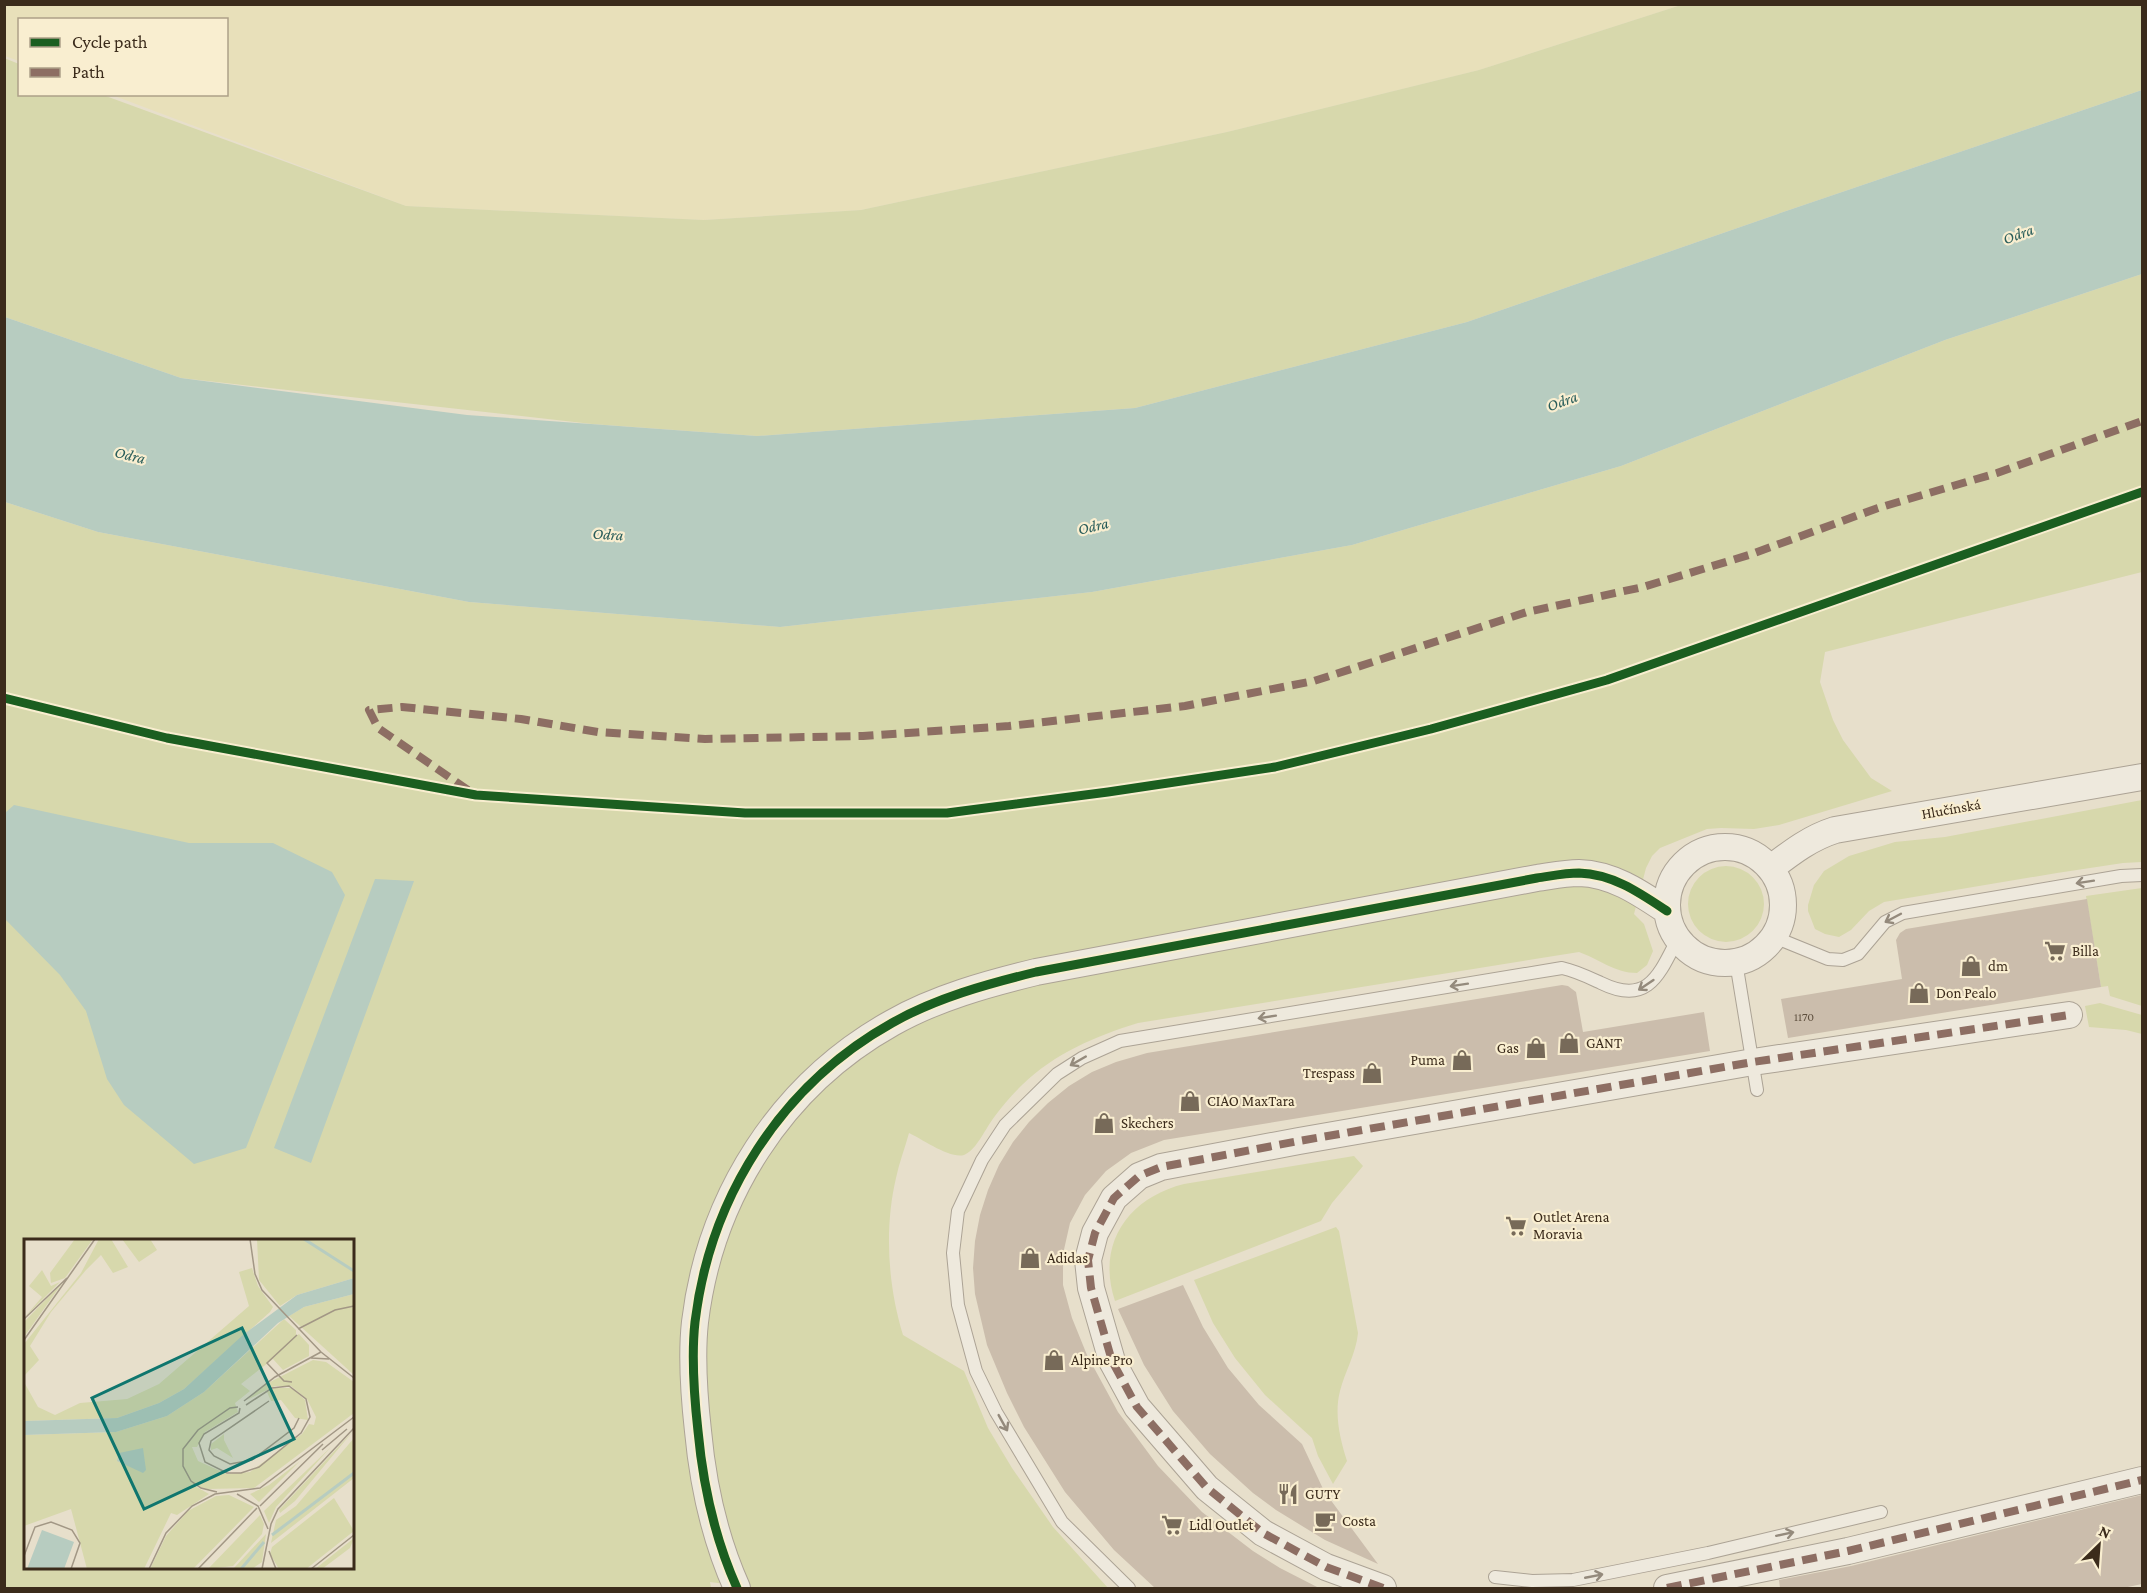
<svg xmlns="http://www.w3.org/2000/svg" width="2147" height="1593" viewBox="0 0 2147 1593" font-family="'Crimson Pro',serif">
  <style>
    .farmland { fill: #e8e0ba }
    .green { fill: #d7d8ac; fill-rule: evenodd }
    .water { fill: #b7ccc0 }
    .building { fill: #cbbdac }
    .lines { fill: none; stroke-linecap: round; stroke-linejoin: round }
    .lane-casing { stroke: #aca395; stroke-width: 14 }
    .street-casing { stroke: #aca395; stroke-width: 28 }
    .lane { stroke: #eee9dd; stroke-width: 12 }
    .street { stroke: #eee9dd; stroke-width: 26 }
    .quiet { stroke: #8d6e63; stroke-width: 8; stroke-dasharray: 15 8; stroke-linecap: butt }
    .cycleway-casing { stroke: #f9eed0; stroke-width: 13 }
    .cycleway { stroke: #1b5e20; stroke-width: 9 }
    .oneway { stroke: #948a7c }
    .labels { text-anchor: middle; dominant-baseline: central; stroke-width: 4.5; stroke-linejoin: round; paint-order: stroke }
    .number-label { font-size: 12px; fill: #5f503f }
    .street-label { font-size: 15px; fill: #3b2b1b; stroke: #f9eed0 }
    .poi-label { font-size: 15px; fill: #3b2b1b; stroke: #f9eed0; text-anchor: start }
    .water-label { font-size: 16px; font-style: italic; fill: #295d5a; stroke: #f9eed0 }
    .inset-river { fill: none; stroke: #b7ccc0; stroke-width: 3 }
    .inset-road { fill: none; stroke: #a29785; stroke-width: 1.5 }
    .view { fill: #0f766e; fill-opacity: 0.15; stroke: #0f766e; stroke-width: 3 }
    .inset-edge { fill: none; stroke: #3b2b1b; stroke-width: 3 }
  </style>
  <rect width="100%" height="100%" fill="#e7dfcb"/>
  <!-- farmland -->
  <path class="farmland" d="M5,4L1681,5L1479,70L1227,132L861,210L704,220L406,206L112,95L226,94V20H20L19,61L5,56Z"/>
  <!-- green -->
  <path class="green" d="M1681,5H2142V90L1792,209L1467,322L1135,408L757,436L592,424L181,378L5,317L4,58L19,64L20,94L103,95L406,206L704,220L861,210L1227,132L1479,70Z
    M2142,274V572L1825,652L1820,682L1833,720L1843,740L1871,778L1892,791L1779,825L1754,829L1721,828L1707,829L1660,848L1652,856L1646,868L1634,914L1644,924L1653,951L1647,965L1637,973C1615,973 1599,959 1579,952L1138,1023C1096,1036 1055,1053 1022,1085C1012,1095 1003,1105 995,1116C986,1127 977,1150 964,1155C950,1159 922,1139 909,1133C905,1148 899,1163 896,1178C884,1229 888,1286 903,1335L964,1371L988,1428L1012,1468L1053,1527L1108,1588H758L710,1582L711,1588H5V502L98,532L469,602L780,627L1092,592L1352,545L1621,466L1945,340ZM26,1240H352V1568H26Z
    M2142,800V862L2123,863L2057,873L1884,902L1869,911L1851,930L1839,937L1825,934L1815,929L1808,911V905L1814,885L1824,871L1849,856L1895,842L1945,837Z
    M1688 904a38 38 0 1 1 76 0a38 38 0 1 1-76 0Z
    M2142,888V1006L2110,996L2108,986L2101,987L2086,896Z
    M2100,1003L2142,1015V1034L2126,1030L2089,1027L2085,1006Z
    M1354,1156L1363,1166L1332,1203L1321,1221L1115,1301C1096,1244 1128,1198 1184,1184Z
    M1336,1227L1339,1231L1358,1333C1356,1354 1345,1371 1340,1391C1334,1414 1340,1439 1347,1461L1333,1484L1318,1456L1312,1438L1265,1395L1235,1358L1213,1323L1194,1280Z"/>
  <!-- water -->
  <path class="water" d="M2142,90V274L1945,340L1621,466L1352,545L1092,592L780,627L469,602L98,532L5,502V317L181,378L467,415L757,436L1135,408L1467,322L1792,209Z
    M14,805L189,843H273L332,872L345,895L246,1148L194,1164L124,1105L107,1079L86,1011L60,975L5,919V813Z
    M375,879L414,881L311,1163L274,1148Z"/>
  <!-- building -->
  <path class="building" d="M2087,899L2101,987L1788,1038L1781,999L1902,979L1896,940L1900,933L1906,929Z
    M1562,985L1568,986L1576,992L1583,1032L1704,1012L1710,1051L1164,1140L1131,1153L1106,1171L1085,1195L1070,1223L1063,1254V1285L1072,1318L1087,1355L1118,1412L1158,1466L1202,1512L1253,1551L1280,1568L1319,1588H1155L1114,1550L1065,1492L1024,1427L1007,1393L987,1345L975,1294L973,1268L975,1241L980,1215L988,1190L999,1165L1013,1142L1029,1122L1048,1103L1069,1086L1092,1072L1116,1062L1147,1053Z
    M1183,1285L1203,1327L1228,1368L1259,1405L1302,1444L1324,1491L1378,1564L1325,1540L1276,1510L1253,1493L1210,1454L1173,1411L1144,1365L1118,1309Z
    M2142,1495V1584L2123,1588H1780L1779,1580L1851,1566Z"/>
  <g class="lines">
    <defs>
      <path id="lane" d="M1774,937L1828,959L1843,960L1858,954L1885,922L1903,913L2121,876L2142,875
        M1736,962L1757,1090
        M1495,1577L1532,1581L1573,1580L1708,1553L1881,1512
        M1129,1588L1062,1522L996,1412L976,1371L958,1305L953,1253L958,1211L982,1160L1005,1125L1057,1074L1082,1058L1120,1041L1562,968C1576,971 1588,977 1601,983C1648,1006 1659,975 1678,938"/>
      <path id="street" d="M1667 905a58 58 0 1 1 116 0a58 58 0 1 1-116 0Z
        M1771,868C1792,852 1810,838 1835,830L2142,777
        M737,1588C715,1539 703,1485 698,1431C694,1395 691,1358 695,1322C710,1197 781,1085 892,1023C936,998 987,984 1036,972L1537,878C1551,876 1565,873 1579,873C1613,874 1640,893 1667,911
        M1383,1588L1326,1567L1263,1533L1207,1488L1137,1407L1112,1361L1091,1288L1088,1260L1095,1233L1114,1198L1139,1176L1161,1167L1299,1141L1753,1062L2069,1015
        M1667,1588L1848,1551L2142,1480"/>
    </defs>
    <!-- lane casing -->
    <use href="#lane" class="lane-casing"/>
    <!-- street casing -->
    <use href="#street" class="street-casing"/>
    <!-- lane -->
    <use href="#lane" class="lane"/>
    <!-- street -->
    <use href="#street" class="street"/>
    <!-- quiet -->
    <path class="quiet" d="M468,790L378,728L369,710L402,707L521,719L598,732L705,739L863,736L1009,726L1185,706L1314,681L1527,612L1643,587L1749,555L1878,508L1997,473L2142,421
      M1383,1588L1326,1567L1263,1533L1207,1488L1137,1407L1112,1361L1091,1288L1088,1260L1095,1233L1114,1198L1139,1176L1161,1167L1299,1141L1753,1062L2069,1015
      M1667,1588L1848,1551L2142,1480"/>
    <defs>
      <path id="cycleway" d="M4,698L167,738L476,795L745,813H947L1108,792L1275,767L1431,729L1607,680L2142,492
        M737,1588C715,1539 703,1485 698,1431C694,1395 691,1358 695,1322C710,1197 781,1085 892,1023C936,998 987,984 1036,972L1537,878C1551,876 1565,873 1579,873C1613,874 1640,893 1667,911"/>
    </defs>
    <!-- cycleway casing -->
    <use href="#cycleway" class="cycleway-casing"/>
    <!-- cycleway -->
    <use href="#cycleway" class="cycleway"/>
  </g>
  <!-- one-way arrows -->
  <defs><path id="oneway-shaft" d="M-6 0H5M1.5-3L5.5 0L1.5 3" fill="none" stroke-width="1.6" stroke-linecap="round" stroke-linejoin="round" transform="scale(1.5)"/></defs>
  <g class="oneway">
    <use href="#oneway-shaft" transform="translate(2085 882) rotate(171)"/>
    <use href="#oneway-shaft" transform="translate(1893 918) rotate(152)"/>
    <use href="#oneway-shaft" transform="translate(1459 985) rotate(171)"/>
    <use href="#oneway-shaft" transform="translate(1646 985) rotate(146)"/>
    <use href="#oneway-shaft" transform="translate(1267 1017) rotate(171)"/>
    <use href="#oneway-shaft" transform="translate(1078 1061) rotate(150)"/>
    <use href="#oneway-shaft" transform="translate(1003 1423) rotate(61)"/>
    <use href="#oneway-shaft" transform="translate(1785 1534) rotate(-12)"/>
    <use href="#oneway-shaft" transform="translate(1594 1576) rotate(-11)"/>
  </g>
  <!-- icons -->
  <defs>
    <symbol id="supermarket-bare" viewBox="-9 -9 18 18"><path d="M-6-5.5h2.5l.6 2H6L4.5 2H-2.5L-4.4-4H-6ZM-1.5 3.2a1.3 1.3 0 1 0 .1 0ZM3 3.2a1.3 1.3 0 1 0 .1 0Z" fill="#776a59" stroke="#f9eed0" stroke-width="2.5" paint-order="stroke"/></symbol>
    <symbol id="shop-bare" viewBox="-9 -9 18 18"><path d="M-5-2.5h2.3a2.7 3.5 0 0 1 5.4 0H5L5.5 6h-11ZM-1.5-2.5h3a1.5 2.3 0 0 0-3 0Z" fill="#776a59" stroke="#f9eed0" stroke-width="2.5" paint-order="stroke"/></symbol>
    <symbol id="restaurant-bare" viewBox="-9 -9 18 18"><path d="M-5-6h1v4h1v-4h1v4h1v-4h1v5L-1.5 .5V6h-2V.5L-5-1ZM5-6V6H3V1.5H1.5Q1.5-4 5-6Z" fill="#776a59" stroke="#f9eed0" stroke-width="2.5" paint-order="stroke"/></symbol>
    <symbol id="cafe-bare" viewBox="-9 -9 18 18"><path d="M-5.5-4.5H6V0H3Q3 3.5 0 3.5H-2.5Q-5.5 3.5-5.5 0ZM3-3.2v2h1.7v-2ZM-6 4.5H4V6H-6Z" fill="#776a59" stroke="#f9eed0" stroke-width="2.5" paint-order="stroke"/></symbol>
  </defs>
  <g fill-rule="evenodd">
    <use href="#supermarket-bare" x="2040" y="936" width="30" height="30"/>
    <use href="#shop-bare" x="1956" y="951" width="30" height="30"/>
    <use href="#shop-bare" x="1904" y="978" width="30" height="30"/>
    <use href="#shop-bare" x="1554" y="1028" width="30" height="30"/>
    <use href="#shop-bare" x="1521" y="1033" width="30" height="30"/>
    <use href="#shop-bare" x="1447" y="1045" width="30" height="30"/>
    <use href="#shop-bare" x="1357" y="1058" width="30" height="30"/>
    <use href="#shop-bare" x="1175" y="1086" width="30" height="30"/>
    <use href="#shop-bare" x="1089" y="1108" width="30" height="30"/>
    <use href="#supermarket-bare" x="1501" y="1211" width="30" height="30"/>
    <use href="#shop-bare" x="1015" y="1243" width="30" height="30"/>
    <use href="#shop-bare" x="1039" y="1345" width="30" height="30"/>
    <use href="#restaurant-bare" x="1273" y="1479" width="30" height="30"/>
    <use href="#cafe-bare" x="1310" y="1506" width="30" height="30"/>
    <use href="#supermarket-bare" x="1157" y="1510" width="30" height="30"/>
  </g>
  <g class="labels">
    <!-- number labels -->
    <g class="number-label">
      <text x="1804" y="1017">1170</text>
    </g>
    <!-- street labels -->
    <g class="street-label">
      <text transform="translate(1951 809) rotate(-10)">Hlučínská</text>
    </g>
    <!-- poi labels -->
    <g class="poi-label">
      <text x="2072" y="951">Billa</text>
      <text x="1988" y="966">dm</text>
      <text x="1936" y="993">Don Pealo</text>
      <text x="1586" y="1043">GANT</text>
      <text x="1519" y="1048" text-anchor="end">Gas</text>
      <text x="1445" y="1060" text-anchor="end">Puma</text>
      <text x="1355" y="1073" text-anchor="end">Trespass</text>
      <text x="1207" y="1101">CIAO MaxTara</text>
      <text x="1121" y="1123">Skechers</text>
      <text x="1533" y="1217">Outlet Arena<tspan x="1533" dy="17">Moravia</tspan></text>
      <text x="1047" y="1258">Adidas</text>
      <text x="1071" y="1360">Alpine Pro</text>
      <text x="1305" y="1494">GUTY</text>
      <text x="1342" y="1521">Costa</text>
      <text x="1189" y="1525">Lidl Outlet</text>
    </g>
    <!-- water labels -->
    <g class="water-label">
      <text transform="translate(2018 234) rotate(-20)">Odra</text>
      <text transform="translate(1562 401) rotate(-20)">Odra</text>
      <text transform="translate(130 455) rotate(13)">Odra</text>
      <text transform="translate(1093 526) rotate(-13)">Odra</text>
      <text transform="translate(608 534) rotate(4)">Odra</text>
    </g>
  </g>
  <!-- overview -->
  <g transform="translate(24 1239)">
    <rect width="330" height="330" fill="#e7dfcb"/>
    <path d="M51,0H69L41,39L27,44L26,34ZM75,0H87L104,28L89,34L77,16L62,31L27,73L6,107L15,121L0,137V105L57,34ZM98,0H126L133,11L115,23ZM233,0H330V39L273,56L256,67L235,41ZM228,29L234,47L249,68L246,73L160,150L135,164L93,179L0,182V143L14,168L31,176L56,164L103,160L135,145L225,67L215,33ZM18,31L27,47L36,43L0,79L18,58L5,47ZM39,43L0,98V83ZM330,55V136L265,77L280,68ZM260,80L272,91V97L275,95L285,106V117L259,131L249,120L217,145L226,152L211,164L214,173L181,193L173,208H168L174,222L203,235L226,233L278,195L285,185L290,186L292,178L283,160L267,147H251L223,161L242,145L289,121L302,123L330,143V174L230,249L184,250L169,246L185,255L153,276L147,274L120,330H63L47,270L0,287V196L92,193L143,177L180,153ZM251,149H268L281,161L284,181L271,179L257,161L247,162L243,153ZM330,191L271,262L256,274L255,271ZM200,195V201L209,219L193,209L187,211V205ZM330,199V239L247,304L252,281L272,267ZM307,208L252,268L245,284L240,272ZM276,222L235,263L226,255L245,246ZM205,256L230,268L169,330H126L142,297L164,272L192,257ZM310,259L330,292L282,330H255L246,315L248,308ZM236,276L240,285L238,295L209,327L184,330ZM242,295L238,323L228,330H209ZM330,299L326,309L298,330H291Z" fill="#d7d8ac"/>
    <path d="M330,39V55L280,68L254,84L180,153L143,177L92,193L0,196V182L93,179L135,164L160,150L220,95L273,56ZM119,209L122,231L119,234L93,222L95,214ZM18,291L50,303L40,330H3Z" fill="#b7ccc0"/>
    <path class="inset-river" d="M280,0L330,32M248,296L330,234M217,330L240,303"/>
    <path class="inset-road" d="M226,0L231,35L238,51L297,113L330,139M0,80L43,39M274,90L311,71L330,67M0,101L71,0M287,119L305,120M268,143L260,142L243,124L273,96M220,162L251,138L297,113M245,162L187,202L185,211L190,217L206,225L228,221L270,189L275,179M216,169L215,174L180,195L175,204L181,223L203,234H217L235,228L277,194L286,178L282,160L265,147L248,149L222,166M298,211L323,190M193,253L177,249L167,242L159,227V210L174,191L206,169L214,168M213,255L234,267L244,290M236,267L299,205M245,312L252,330M0,317L11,288L27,283L48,291L56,304L47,330M125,330L142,294L168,267L191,255L236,249L330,178M174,330L233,269M238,330L247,285L254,270L330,189M287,330L330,296"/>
    <path class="view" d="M218,89L270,200L120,270L68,159Z"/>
    <rect width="330" height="330" class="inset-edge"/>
  </g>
  <!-- border -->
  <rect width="2147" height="1593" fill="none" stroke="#3b2b1b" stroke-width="12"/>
  <!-- legend -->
  <rect x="18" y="18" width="210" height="78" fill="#f9eed0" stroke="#ada088" stroke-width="1.5"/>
  <rect x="30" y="38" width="30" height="9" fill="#1b5e20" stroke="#ada088" stroke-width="1.5"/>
  <text x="72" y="48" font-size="18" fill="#3b2b1b">Cycle path</text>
  <rect x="30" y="68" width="30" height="9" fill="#8d6e63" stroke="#ada088" stroke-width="1.5"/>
  <text x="72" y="78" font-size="18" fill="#3b2b1b">Path</text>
  <!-- north arrow -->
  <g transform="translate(2099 1545) rotate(25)" stroke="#f9eed0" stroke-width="4.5" paint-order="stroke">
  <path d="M0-4.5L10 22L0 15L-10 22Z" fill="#3b2b1b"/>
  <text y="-9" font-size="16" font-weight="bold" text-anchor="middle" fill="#3b2b1b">N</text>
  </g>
</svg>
